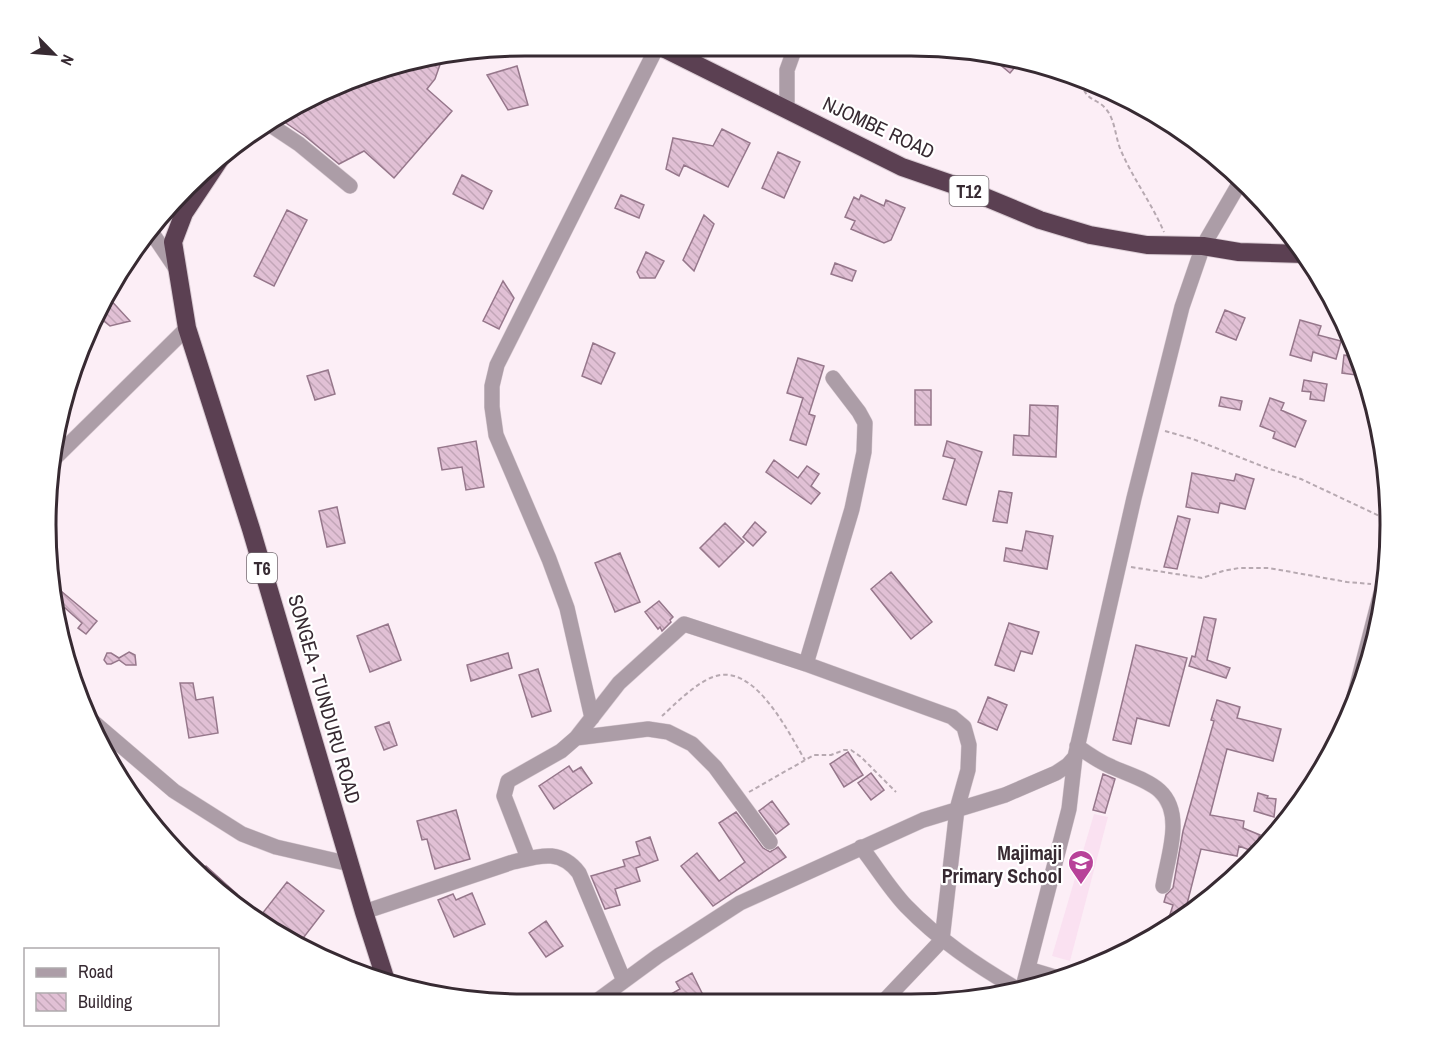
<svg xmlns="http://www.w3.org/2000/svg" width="1435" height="1050" viewBox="0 0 1435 1050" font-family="'Archivo Narrow',sans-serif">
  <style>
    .built { fill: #fae1f1 }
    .building { fill: url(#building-back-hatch); stroke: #96778b; stroke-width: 1.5 }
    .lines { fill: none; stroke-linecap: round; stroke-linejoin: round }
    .minor-casing { stroke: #d9cbd3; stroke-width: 16 }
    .highway-casing { stroke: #d9cbd3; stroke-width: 20 }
    .path { stroke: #b7a9b1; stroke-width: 2; stroke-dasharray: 4.5 3; stroke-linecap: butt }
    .minor { stroke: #ac9da7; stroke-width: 15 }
    .highway { stroke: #5b4052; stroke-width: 18 }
    .labels { text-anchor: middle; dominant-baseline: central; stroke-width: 4.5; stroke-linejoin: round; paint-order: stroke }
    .shield { fill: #fff; stroke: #736a70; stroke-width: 1.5 }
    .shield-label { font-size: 18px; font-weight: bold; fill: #372a32 }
    .street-label { font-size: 20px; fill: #372a32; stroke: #fff }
    .poi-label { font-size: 20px; font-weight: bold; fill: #372a32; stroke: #fff; text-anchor: end }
    .rim { fill: none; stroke: #372a32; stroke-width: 3 }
  </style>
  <defs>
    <pattern id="building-back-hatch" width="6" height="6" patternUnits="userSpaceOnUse" patternTransform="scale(1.5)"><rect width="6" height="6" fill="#e1c0d5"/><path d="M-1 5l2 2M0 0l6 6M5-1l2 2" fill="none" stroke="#c2a5b7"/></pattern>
  </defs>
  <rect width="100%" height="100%" fill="#fceef6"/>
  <!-- built -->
  <path class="built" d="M1094,814L1108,817L1070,961L1052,956Z"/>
  <!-- building -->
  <path class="building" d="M443,56L435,79L427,89L452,111L394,178L364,151L339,164L305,136L277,117L400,61Z
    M1003,57L1021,60L1010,73L998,63Z
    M517,66L528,105L508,110L487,75Z
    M722,129L750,143L728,187L684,165L679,176L666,169L673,138L713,146Z
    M778,152L800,162L784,198L762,188Z
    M462,175L492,191L483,209L453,194Z
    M621,195L644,205L639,218L615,208Z
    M861,195L884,206L886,200L905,208L891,240L884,243L851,229L855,221L845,217L854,197L859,200Z
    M287,210L307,220L274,286L254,276Z
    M704,215L714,224L694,271L683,260Z
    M646,252L664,261L655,278H640L637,272Z
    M835,263L856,271L852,281L831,274Z
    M503,281L514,298L499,329L483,321Z
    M106,295L130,321L110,326L94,313Z
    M1225,310L1245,318L1236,340L1216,332Z
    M1300,320L1321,326L1318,335L1341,341L1336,359L1313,352L1311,361L1290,355Z
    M593,343L615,353L601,384L582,376Z
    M1344,355L1357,357L1358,360L1356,375L1342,373Z
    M798,358L824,366L809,414L815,416L806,445L790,440L803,398L787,393Z
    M328,370L335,394L315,400L307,376Z
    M1304,380L1327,384L1324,401L1310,399L1311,392L1302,391Z
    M915,390H931V425H915Z
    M1221,397L1242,401L1240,410L1219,406Z
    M1270,398L1284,403L1281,410L1306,421L1295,447L1273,438L1275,432L1260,426Z
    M1030,405L1058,406L1056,457L1013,455L1014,435L1029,436Z
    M476,441L484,487L466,490L462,467L442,470L438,448Z
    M947,441L982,452L966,505L943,499L955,459L943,456Z
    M774,460L798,478L807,466L819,474L811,486L820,493L811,504L766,472Z
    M1192,473L1234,481L1236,474L1254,479L1245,509L1220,503L1218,513L1186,507Z
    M999,491L1012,493L1007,523L993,521Z
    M337,507L345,543L327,547L319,511Z
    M1178,516L1190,519L1177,569L1164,567Z
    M755,522L766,532L753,546L743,537Z
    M725,523L744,542L719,567L700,548Z
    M1026,531L1053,536L1047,569L1004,561L1006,548L1022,551Z
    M620,553L640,602L615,612L595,563Z
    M891,572L932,622L911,639L871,589Z
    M61,591L97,621L86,634L78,628L82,623L65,608L56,612L53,601Z
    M659,601L673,617L670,620L671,622L662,631L660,627L658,629L645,612Z
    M1204,617L1216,619L1207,660L1230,668L1226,678L1189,666L1192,656L1195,657Z
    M1009,623L1039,632L1032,654L1021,651L1014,671L995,665Z
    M388,624L401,660L370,672L357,636Z
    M1136,645L1187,658L1169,726L1137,718L1131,744L1113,740Z
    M129,652L135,655L136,665H126L119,660L111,664H107L104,660L107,653H111L119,658Z
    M508,653L512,668L471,681L467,665Z
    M538,669L551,711L532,717L519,675Z
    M180,683H193L196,700L213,697L218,733L189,738Z
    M988,697L1007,705L997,730L978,722Z
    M1217,700L1240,707L1237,718L1281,729L1273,761L1227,749L1210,815L1244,821L1243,828L1260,835L1252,851L1239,846L1237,856L1201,849L1186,908L1181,918L1166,927L1173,905L1164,902L1166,895L1173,888L1183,831L1214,721L1211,720Z
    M389,722L397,745L384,750L375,727Z
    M848,752L863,775L844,787L830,764Z
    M569,766L573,772L581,767L592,783L554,809L539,786Z
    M871,773L884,790L871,800L858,783Z
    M1103,774L1115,779L1105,813L1093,810Z
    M1258,793L1268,796L1267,798L1276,799L1274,817L1254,811Z
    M772,801L789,824L776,834L759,811Z
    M456,810L470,859L435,869L427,839L422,840L417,821Z
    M736,812L763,848L770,852L778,847L786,857L713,906L681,866L697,853L719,881L745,862L719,823Z
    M650,837L658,860L636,868L640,881L615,889L620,905L605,909L591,876L625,866L623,860L640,855L636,842Z
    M206,866L237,894L230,903L200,873Z
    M287,882L324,911L297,946L258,919Z
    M472,893L485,924L454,937L438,900L453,894L456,900Z
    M546,921L563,946L546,957L529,933Z
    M692,973L704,997L694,1003H676L671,994L680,989L676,982Z"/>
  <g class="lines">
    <defs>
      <path id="minor" d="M787,109V70L796,45
        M266,122L299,144L350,186
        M150,230L177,270
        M53,460L187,328
        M806,664L852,509L864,452L865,423L859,412L833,378
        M1351,709L1386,573
        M84,714L174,791L242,834L276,847L350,864
        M592,718L567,608L549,559L496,435L492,407V386L497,365L658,45
        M576,738L648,729L668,732L692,744L715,767L770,842
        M1077,746C1088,754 1100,762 1112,767C1143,781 1173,785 1173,826C1173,846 1166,867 1163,886
        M861,847C876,866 889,888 906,906C939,940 976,965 1017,989
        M528,858L504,796L508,781L561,751L576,738L619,683L684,624L806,664L952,717L964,727L969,745L968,770L957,809L942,940L884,1001
        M364,912L513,862C539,856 560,848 579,873L624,981
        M1028,969L1058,978
        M1023,987L1069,809L1075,757
        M594,1003L658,956L740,903L923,820L1005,795L1056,773L1068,765L1075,757L1134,498L1182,307L1203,246L1239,184"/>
      <path id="highway" d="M657,45L902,167L963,188L1040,220L1090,235L1147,245L1203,246L1239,252L1304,254
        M220,159L184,213L173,242L187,328L251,529L364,912L387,984"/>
    </defs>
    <!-- minor casing -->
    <use href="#minor" class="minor-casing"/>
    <!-- highway casing -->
    <use href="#highway" class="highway-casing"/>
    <!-- path -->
    <path class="path" d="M1082,83C1085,101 1097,98 1106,109C1116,121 1115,139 1122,153C1134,180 1152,204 1164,232
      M1165,431L1193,439L1267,468L1301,479L1388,520
      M1131,567L1202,578L1223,571L1239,568H1269L1347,582L1371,584
      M662,716C675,704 696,683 713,677C754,661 788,732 805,760
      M749,792L814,755H831L844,750H851L861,757L896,792"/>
    <!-- minor -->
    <use href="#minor" class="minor"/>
    <!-- highway -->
    <use href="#highway" class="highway"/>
  </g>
  <!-- icons -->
  <defs>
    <symbol id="school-pin" viewBox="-11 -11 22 30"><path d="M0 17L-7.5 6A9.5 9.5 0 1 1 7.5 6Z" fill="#b84299" stroke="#fff"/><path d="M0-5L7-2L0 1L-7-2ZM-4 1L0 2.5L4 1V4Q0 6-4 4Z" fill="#fff"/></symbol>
  </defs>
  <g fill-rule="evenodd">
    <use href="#school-pin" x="1066" y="848" width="30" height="40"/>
  </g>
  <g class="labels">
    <!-- shield labels -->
    <g class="shield">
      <rect x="949.5" y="176" width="39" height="30" rx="4.5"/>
      <rect x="247" y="553" width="30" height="30" rx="4.5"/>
    </g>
    <g class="shield-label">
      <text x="969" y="191">T12</text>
      <text x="262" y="568">T6</text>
    </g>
    <!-- street labels -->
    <g class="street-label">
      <text transform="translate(879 127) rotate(25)">NJOMBE ROAD</text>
      <text transform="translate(325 699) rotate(74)">SONGEA - TUNDURU ROAD</text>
    </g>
    <!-- poi labels -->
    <g class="poi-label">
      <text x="1062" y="852">Majimaji<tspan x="1062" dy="23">Primary School</tspan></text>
    </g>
  </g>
  <!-- crop -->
  <path d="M0 0H1435V1050H0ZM525 56H911A469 469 0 0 1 1380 525V525A469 469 0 0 1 911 994H525A469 469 0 0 1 56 525V525A469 469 0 0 1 525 56Z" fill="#fff" fill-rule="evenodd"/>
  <path class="rim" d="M525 56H911A469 469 0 0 1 1380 525V525A469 469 0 0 1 911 994H525A469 469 0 0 1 56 525V525A469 469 0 0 1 525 56Z"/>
  <!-- legend -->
  <rect x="24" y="948" width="195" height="78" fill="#ffffff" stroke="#afaaad" stroke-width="1.5"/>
  <rect x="36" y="968" width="30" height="9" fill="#ac9da7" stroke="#afaaad" stroke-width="1.5"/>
  <text x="78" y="978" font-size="18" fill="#372a32">Road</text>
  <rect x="36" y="993" width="30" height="18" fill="url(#building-back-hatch)" stroke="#afaaad" stroke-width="1.5"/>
  <text x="78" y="1008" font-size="18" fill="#372a32">Building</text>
  <!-- north arrow -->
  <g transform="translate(54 54) rotate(115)" stroke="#ffffff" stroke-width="4.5" paint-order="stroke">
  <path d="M0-4.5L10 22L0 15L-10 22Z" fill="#372a32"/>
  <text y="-9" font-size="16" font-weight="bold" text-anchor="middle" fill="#372a32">N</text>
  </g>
</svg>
